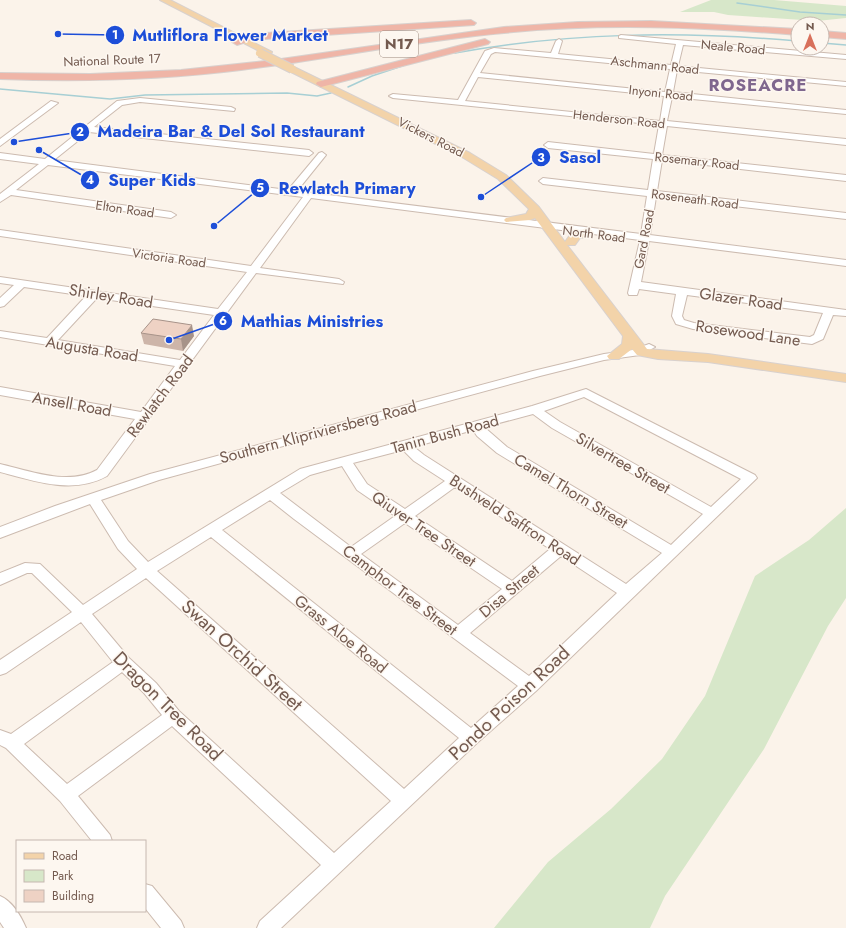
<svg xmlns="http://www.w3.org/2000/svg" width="846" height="928" viewBox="0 0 846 928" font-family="Jost,sans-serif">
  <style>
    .green { fill: #d7e7c9 }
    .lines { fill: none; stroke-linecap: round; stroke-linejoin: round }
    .stream { stroke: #a7cfd4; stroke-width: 1.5 }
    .minor-casing { stroke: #ccbbb0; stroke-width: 2 }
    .major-casing { stroke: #d8d1ce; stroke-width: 2 }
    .highway-casing { stroke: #d8d1ce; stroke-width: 2 }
    .minor { fill: #fff; fill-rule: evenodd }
    .major { fill: #f3d3a9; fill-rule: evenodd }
    .highway { fill: #efb5a7; fill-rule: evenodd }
    .major-bridge-casing { stroke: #d8d1ce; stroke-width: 10; stroke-linecap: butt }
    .major-bridge { stroke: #f3d3a9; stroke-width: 8 }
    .wall { fill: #cdb5a9 }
    .shaded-wall { fill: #a79389 }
    .building { fill: #eed2c4; stroke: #a79389 }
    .labels { text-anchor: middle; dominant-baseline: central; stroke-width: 3; stroke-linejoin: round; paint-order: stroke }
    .far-street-label { font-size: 13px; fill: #735a4f; stroke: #fdf7f0 }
    .shield { fill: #fdf7f0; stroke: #9c897f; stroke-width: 1 }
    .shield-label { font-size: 15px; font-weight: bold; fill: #735a4f }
    .street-label { font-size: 16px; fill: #735a4f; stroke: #fdf7f0 }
    .far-district-label { font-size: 17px; font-weight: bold; letter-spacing: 1px; fill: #7f678e; stroke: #fdf7f0 }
    .near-street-label { font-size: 19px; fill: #735a4f; stroke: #fdf7f0 }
    .leader { fill: none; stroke: #1d4ed8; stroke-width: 1.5 }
    .callout-dot { fill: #1d4ed8; stroke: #fdf7f0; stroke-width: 1.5 }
    .mark-label { font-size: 12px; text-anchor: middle; font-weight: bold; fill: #fff }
    .callout-label { font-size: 17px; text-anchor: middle; font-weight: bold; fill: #1d4ed8; stroke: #fdf7f0; stroke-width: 3; stroke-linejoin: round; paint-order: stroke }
  </style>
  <rect width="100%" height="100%" fill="#fbf3ea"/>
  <!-- green -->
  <path class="green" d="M711,0H774L846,6V18L817,21L728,15L714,12H680Z
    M846,508V598L828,626L764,749L665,896L650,928H494L548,862L611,809L662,759L705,696L755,576L809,540Z"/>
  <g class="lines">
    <!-- stream -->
    <path class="stream" d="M737,3L800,12L846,15
      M822,43L846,45
      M455,53C571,32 681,31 798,41
      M348,87L372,76L405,65
      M0,89L110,99L145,95L287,93L317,96L331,93"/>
    <defs>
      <path id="minor" d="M621,35L846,55V59L683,45L678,66L846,82V86L677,70L673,92L846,110V114L672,97L667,121L846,139V145L667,126L662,155L846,175V181L662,160L657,191L846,213V219L656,197L650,235L846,260V266L649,241L641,282L846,310V316L833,315L823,339L812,344L693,329L676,324L672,316L676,294L639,289L637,295H629L628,293L640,240L311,198L260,268L339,279L344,282L343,284L256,273L107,476C73,495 35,481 0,472V464C30,471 68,486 97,470L135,419L0,395V387L141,412L175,366L0,337V331L47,338L86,296L24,287L4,306L0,307V298L14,285L0,283V277L218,309L247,272L0,236V230L251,266L303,197L48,165L16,190L171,212L176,215L171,218L11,195L0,202V194L39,164L0,159V153L45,159L117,101L140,98L231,107L235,109L234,111L140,102L122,105L94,127L309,150L313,153L309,156L89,132L54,160L288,190L319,153L322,152L326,155L297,191L641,234L647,196L543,184L539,181L543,178L648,190L653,159L548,148L544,145L548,142L654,154L659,125L393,98L389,96L393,94L458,100L485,51L494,48L551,53L556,41L559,39L562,41L558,54L671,65L676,44L619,38V36ZM495,52L670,69L665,92L480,73L491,54ZM478,77L664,96L660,121L465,101ZM687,295L823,313L814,335L810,337L694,323L684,320L682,316ZM97,298L214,315L180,360L58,340Z
        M51,101L58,103L0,146V139Z
        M649,344L655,347L640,355L604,360L540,376L159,480L101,500L128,541L148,562L300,469L532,406L586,389L755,475L757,478L536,691L477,743L281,928H257L260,921L321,865L172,726L78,796L110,835L112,841H92L60,801L6,748L0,745V730L11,734L113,662L81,622L6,673L0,675V660L72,612L32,573H27L0,585V573L25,563L40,564L83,605L137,569L118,549L90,504L0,538V527L55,506L150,474L533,371L604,354L633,350ZM584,397L741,479L711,507L560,422L544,411ZM533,414L552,428L703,514L671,545L507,447L484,427ZM473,430L477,436L497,453L662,553L626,584L424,455L414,447ZM403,450L414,461L445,481L405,509L367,484L353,463ZM342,466L357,490L395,516L351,547L280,493L310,475ZM455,487L550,549L512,581L415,516ZM270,500L294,519L518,686L471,728L222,530ZM405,523L502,589L458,625L361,554ZM211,537L459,738L404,789L157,571ZM561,556L617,593L529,676L470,633ZM146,578L391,801L334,853L179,711L156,683L129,658L92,614ZM122,672L144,693L162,715L67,784L24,744Z
        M145,884L152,886L181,921L184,928H161L145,908Z
        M0,896C12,901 21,916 26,928H4L0,922Z"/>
      <path id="major" d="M160,0H170L272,52L271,54H265Z
        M292,66L470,153L506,175L539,207L565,242L572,232L587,229L591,230L593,233L591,236L580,238L575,245H567L647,349L708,354L846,374V382L708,362L658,359L637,355L632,349L619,359H609L607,356L622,344L623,336L535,218L530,220L506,222L504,220L506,218L526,214L529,209L498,179L462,157L289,71V67Z"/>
      <path id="highway" d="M471,20L476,23L474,25L252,40L237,45L232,42L251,34Z
        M651,21L798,29V35C700,27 602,23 504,33C416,41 329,59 241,70C161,80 81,82 0,79V73L90,74L181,70L274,60L504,27L578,22Z
        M822,31L846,33V39L822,37Z
        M485,39L490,42L488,44L321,87L316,84L317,82Z"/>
    </defs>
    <!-- minor casing -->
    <use href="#minor" class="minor-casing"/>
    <!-- major casing -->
    <use href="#major" class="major-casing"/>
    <!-- highway casing -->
    <use href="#highway" class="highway-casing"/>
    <!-- minor -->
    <use href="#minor" class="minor"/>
    <!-- major -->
    <use href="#major" class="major"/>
    <!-- highway -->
    <use href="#highway" class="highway"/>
    <defs>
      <path id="major-bridge" d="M260,53L292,69"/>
    </defs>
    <!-- major-bridge casing -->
    <use href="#major-bridge" class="major-bridge-casing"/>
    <!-- major-bridge -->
    <use href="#major-bridge" class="major-bridge"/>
  </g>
  <!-- wall -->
  <path class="wall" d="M141,333L194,336L183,351L144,344Z"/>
  <!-- shaded-wall -->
  <path class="shaded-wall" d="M192,325L194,336L183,351L181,339Z"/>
  <!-- building -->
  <path class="building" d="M153,319L192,325L181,339L141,333Z"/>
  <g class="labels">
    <!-- far-street labels -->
    <g class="far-street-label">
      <text transform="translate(733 47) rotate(5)">Neale Road</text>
      <text transform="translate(112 60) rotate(-2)">National Route 17</text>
      <text transform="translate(655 65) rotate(6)">Aschmann Road</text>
      <text transform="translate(661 93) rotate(6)">Inyoni Road</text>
      <text transform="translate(619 119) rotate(6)">Henderson Road</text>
      <text transform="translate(431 137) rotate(27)">Vickers Road</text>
      <text transform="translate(697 161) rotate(6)">Rosemary Road</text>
      <text transform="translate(695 199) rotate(7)">Roseneath Road</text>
      <text transform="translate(125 209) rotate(8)">Elton Road</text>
      <text transform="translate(594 234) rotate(7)">North Road</text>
      <text transform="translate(644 239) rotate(-79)">Gard Road</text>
      <text transform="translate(169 258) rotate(8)">Victoria Road</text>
    </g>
    <!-- shield labels -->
    <rect class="shield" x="380" y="31" width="38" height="26" rx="3"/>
    <g class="shield-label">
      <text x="399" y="44">N17</text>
    </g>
    <!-- street labels -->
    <g class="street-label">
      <text transform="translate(111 296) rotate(9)">Shirley Road</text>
      <text transform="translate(741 299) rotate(8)">Glazer Road</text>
      <text transform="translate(748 333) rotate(8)">Rosewood Lane</text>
      <text transform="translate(92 349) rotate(9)">Augusta Road</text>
      <text transform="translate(160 396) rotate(-53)">Rewlatch Road</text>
      <text transform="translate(72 404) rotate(10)">Ansell Road</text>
      <text transform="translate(318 432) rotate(-15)">Southern Klipriviersberg Road</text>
      <text transform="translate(445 434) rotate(-15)">Tanin Bush Road</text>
      <text transform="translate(623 463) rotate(30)">Silvertree Street</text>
      <text transform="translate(571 491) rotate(31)">Camel Thorn Street</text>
      <text transform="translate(515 520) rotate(33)">Bushveld Saffron Road</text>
      <text transform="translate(424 529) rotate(34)">Qiuver Tree Street</text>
      <text transform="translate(400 590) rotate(37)">Camphor Tree Street</text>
      <text transform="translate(509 591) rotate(-40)">Disa Street</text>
      <text transform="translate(341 634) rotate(39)">Grass Aloe Road</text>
    </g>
    <!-- far-district labels -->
    <g class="far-district-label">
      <text x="758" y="85">ROSEACRE</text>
    </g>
    <!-- near-street labels -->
    <g class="near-street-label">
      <text transform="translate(242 655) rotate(42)">Swan Orchid Street</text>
      <text transform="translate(509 703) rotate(-43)">Pondo Poison Road</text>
      <text transform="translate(168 706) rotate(45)">Dragon Tree Road</text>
    </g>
  </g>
  <!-- callouts -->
  <path class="leader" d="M58 34L115 35M14 142L80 132M481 197L541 157M39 150L90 180M214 226L260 188M169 340L223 321"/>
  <g class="callout-dot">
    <circle cx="58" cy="34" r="4"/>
    <circle cx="14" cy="142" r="4"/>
    <circle cx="481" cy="197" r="4"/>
    <circle cx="39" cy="150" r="4"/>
    <circle cx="214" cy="226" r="4"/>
    <circle cx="169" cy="340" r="4"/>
    <circle cx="115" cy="35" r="10"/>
    <circle cx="80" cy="132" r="10"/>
    <circle cx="541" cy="157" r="10"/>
    <circle cx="90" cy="180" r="10"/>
    <circle cx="260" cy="188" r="10"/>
    <circle cx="223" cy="321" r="10"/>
  </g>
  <g class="mark-label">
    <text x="115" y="39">1</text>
    <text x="80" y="136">2</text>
    <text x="541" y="162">3</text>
    <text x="90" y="184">4</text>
    <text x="260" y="192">5</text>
    <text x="223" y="325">6</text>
  </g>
  <g class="callout-label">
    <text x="230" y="41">Mutliflora Flower Market</text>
    <text x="231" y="137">Madeira Bar &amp; Del Sol Restaurant</text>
    <text x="580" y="163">Sasol</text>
    <text x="152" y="186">Super Kids</text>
    <text x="347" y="194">Rewlatch Primary</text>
    <text x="312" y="327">Mathias Ministries</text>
  </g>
  <!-- legend -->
  <rect x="16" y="840" width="130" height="72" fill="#fdf7f0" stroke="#c6b8b0"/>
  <rect x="24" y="853" width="20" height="6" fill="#f3d3a9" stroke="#c6b8b0"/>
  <text x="52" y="860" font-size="12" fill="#735a4f">Road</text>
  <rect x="24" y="870" width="20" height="12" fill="#d7e7c9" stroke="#c6b8b0"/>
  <text x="52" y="880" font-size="12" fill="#735a4f">Park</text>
  <rect x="24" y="890" width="20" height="12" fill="#eed2c4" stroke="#c6b8b0"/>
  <text x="52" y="900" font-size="12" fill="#735a4f">Building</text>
  <!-- north arrow -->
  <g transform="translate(810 36)"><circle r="19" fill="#fdf7f0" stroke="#c6b8b0"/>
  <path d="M0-3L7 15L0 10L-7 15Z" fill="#d8705b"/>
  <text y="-6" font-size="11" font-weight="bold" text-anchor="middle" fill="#735a4f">N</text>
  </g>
</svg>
